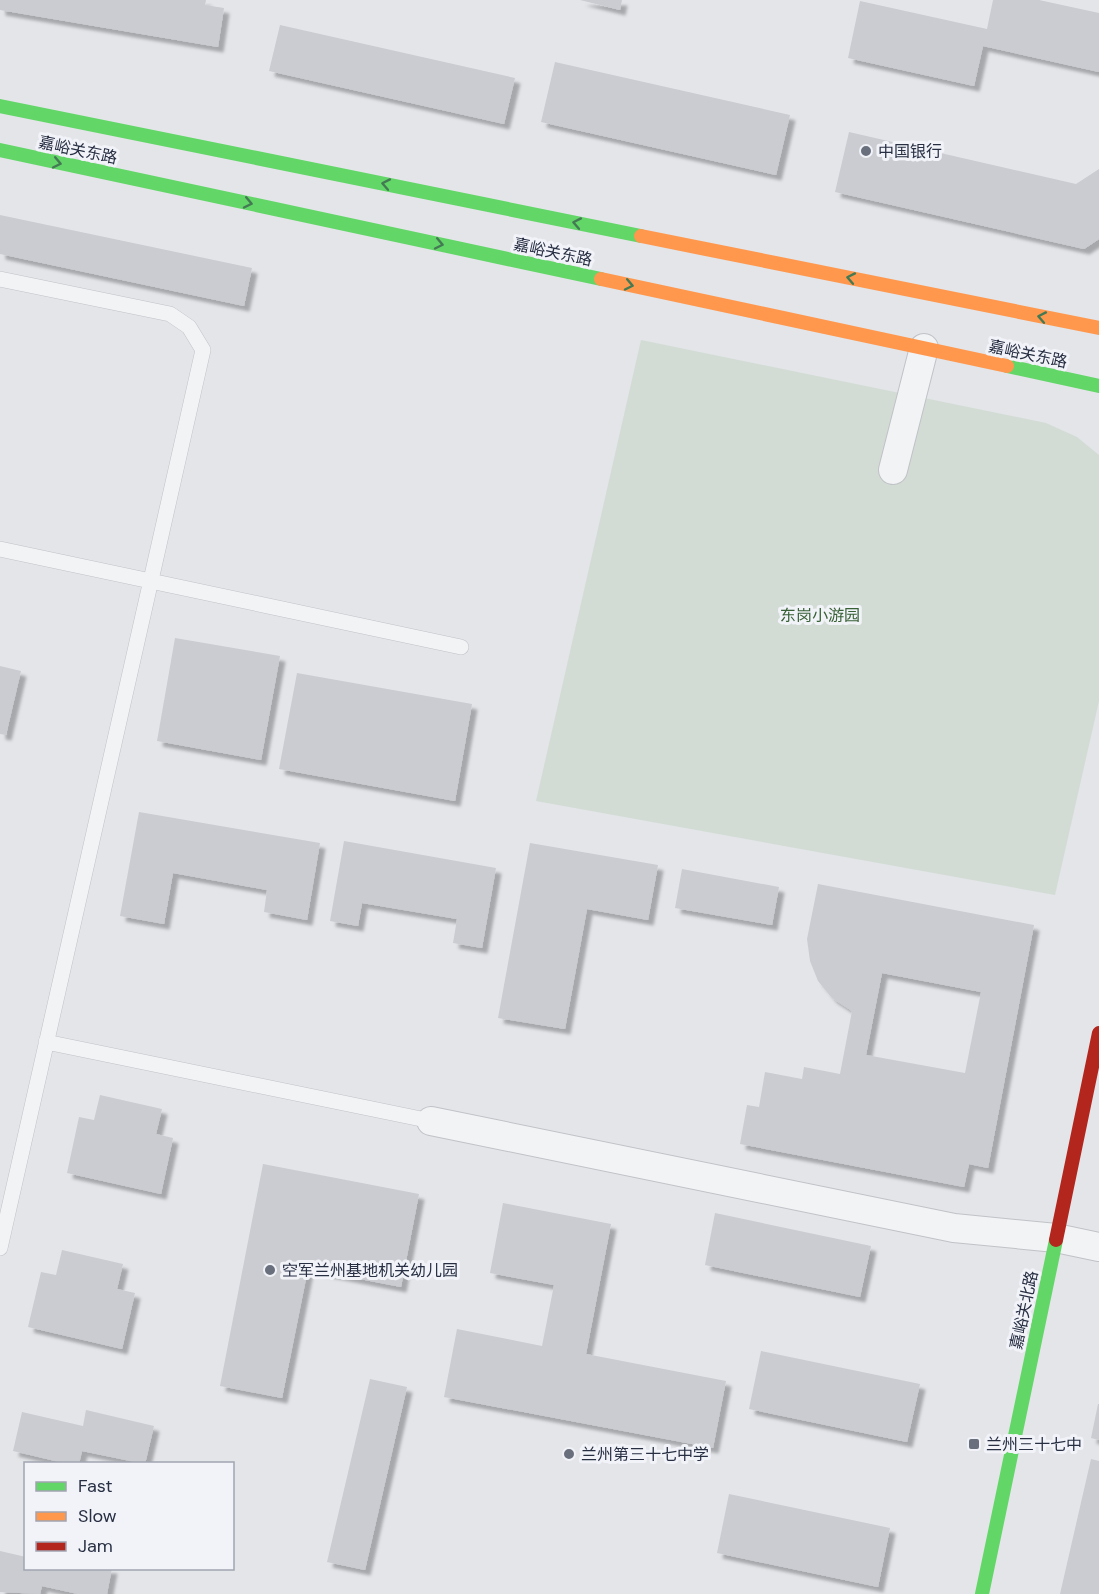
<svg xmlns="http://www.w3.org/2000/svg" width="1099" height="1594" viewBox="0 0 1099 1594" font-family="'DM Sans','Noto Sans SC',sans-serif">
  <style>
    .green { fill: #d2dcd4 }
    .building { fill: #caccd1; fill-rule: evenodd; filter: url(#shadow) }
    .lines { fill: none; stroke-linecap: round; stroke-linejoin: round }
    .lane-casing { stroke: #c0c2c7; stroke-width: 16 }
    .street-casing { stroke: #c0c2c7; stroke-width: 30 }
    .lane { stroke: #f2f3f5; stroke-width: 15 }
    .street { stroke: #f2f3f5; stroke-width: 28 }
    .fast { stroke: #63d668; stroke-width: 14 }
    .slow { stroke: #ff974d; stroke-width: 14 }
    .jam { stroke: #b3261e; stroke-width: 14 }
    .oneway { stroke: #437a54 }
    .poi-dot { fill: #696f7d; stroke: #f1f3f8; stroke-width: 2 }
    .labels { text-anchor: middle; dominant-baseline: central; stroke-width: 6; stroke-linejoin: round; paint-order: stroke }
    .street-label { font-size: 16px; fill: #282f43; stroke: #f1f3f8 }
    .poi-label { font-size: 16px; fill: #282f43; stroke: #f1f3f8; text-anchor: start }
    .park-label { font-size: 16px; fill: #386035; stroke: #f1f3f8 }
  </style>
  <defs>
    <filter id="shadow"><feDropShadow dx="5.5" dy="5.5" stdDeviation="1.5" flood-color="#0004"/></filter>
  </defs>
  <rect width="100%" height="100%" fill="#e3e5e9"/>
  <!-- green -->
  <path class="green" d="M641,340L1046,423L1077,437L1099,455V701L1055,895L536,801Z"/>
  <!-- building -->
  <path class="building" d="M0,0H206L205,5L224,8L218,47L0,10Z
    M580,0H622L620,10Z
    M993,0H1039L1099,13V72L983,46L974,86L848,58L860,1L987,29Z
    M280,25L515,78L504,124L269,71Z
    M555,62L790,115L776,175L541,122Z
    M849,132L1076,184L1099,169V239L1084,249L835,192Z
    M0,215L252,268L244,306L0,254Z
    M175,638L280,656L261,760L157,741Z
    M0,666L21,671L6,735L0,734Z
    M297,673L472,704L455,801L279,769Z
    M139,812L320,843L307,920L264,912L267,890L173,873L164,924L120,916Z
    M344,841L496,868L482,948L453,943L457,919L362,903L358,926L330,921Z
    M530,843L658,865L648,920L587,909L565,1029L498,1018Z
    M682,869L779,887L772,925L675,908Z
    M818,884L1034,925L988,1168L969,1164L964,1187L740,1144L747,1105L759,1107L765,1072L802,1079L804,1067L840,1074L852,1011L832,998L818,981L810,961L807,939ZM882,973L981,992L965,1073L866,1055Z
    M100,1095L162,1109L156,1134L173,1138L161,1194L67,1173L79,1117L94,1120Z
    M263,1164L419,1194L401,1287L308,1269L282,1398L220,1386Z
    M503,1203L611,1224L586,1354L726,1381L713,1448L444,1397L457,1329L542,1346L554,1285L490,1273Z
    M715,1213L871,1246L860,1297L705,1265Z
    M62,1250L123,1264L117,1289L135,1293L122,1349L28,1327L41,1272L56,1275Z
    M761,1351L920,1384L907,1442L749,1409Z
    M370,1379L407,1387L365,1570L327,1562Z
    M1098,1404H1099V1440L1091,1438Z
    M86,1410L154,1426L145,1464L82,1451L79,1464H68L13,1451L22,1412L83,1426Z
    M1091,1459L1099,1461V1594H1060Z
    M729,1494L890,1528L878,1587L717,1553Z
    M0,1551L26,1557V1568H112L107,1594H78L42,1586L40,1594L0,1592Z"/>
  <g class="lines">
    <defs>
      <path id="lane" d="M0,279L170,314L189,327L203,350L0,1248
        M0,549L461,647
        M46,1042L431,1121"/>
      <path id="street" d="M893,470L924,348
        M431,1121L954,1228L1056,1238L1099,1247"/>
    </defs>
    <!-- lane casing -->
    <use href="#lane" class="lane-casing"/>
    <!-- street casing -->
    <use href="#street" class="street-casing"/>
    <!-- lane -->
    <use href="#lane" class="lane"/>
    <!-- street -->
    <use href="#street" class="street"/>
    <!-- fast -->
    <path class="fast" d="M0,106L641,236
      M0,150L601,279
      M1007,366L1099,386
      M982,1594L1056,1240"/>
    <!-- slow -->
    <path class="slow" d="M641,236L1099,328
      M601,279L1007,366"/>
    <!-- jam -->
    <path class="jam" d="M1056,1240L1099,1033"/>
  </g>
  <!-- one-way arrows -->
  <defs><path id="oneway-chevron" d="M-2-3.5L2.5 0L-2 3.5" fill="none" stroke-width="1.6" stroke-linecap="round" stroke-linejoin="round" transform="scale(1.5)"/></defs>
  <g class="oneway">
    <use href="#oneway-chevron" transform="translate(57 163) rotate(12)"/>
    <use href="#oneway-chevron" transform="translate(386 184) rotate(-169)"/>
    <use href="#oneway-chevron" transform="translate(248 203) rotate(12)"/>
    <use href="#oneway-chevron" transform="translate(577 223) rotate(-169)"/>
    <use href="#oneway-chevron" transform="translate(439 244) rotate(12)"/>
    <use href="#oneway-chevron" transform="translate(851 278) rotate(-169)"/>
    <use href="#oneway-chevron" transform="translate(629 285) rotate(12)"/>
    <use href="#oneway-chevron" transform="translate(1042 317) rotate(-169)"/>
  </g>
  <!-- markers -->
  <g class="poi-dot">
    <circle cx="866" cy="151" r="6"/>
    <circle cx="270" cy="1270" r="6"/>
    <rect x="968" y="1438" width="12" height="12" rx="3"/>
    <circle cx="569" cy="1454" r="6"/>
  </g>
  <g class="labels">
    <!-- street labels -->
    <g class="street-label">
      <text transform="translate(78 150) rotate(12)">嘉峪关东路</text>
      <text transform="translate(553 252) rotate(12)">嘉峪关东路</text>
      <text transform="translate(1028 354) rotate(12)">嘉峪关东路</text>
      <text transform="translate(1024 1310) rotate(-78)">嘉峪关北路</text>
    </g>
    <!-- poi labels -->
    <g class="poi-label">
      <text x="878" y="151">中国银行</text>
      <text x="282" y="1270">空军兰州基地机关幼儿园</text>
      <text x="986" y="1444">兰州三十七中</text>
      <text x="581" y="1454">兰州第三十七中学</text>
    </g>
    <!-- park labels -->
    <g class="park-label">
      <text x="820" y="615">东岗小游园</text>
    </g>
  </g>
  <!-- legend -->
  <rect x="24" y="1462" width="210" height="108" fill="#f1f3f8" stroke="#a1a5b0" stroke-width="1.5"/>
  <rect x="36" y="1482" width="30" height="9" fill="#63d668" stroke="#a1a5b0" stroke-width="1.5"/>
  <text x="78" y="1492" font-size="18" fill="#282f43">Fast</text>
  <rect x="36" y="1512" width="30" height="9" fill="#ff974d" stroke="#a1a5b0" stroke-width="1.5"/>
  <text x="78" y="1522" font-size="18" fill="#282f43">Slow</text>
  <rect x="36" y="1542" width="30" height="9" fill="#b3261e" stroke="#a1a5b0" stroke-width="1.5"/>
  <text x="78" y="1552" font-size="18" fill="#282f43">Jam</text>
</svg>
